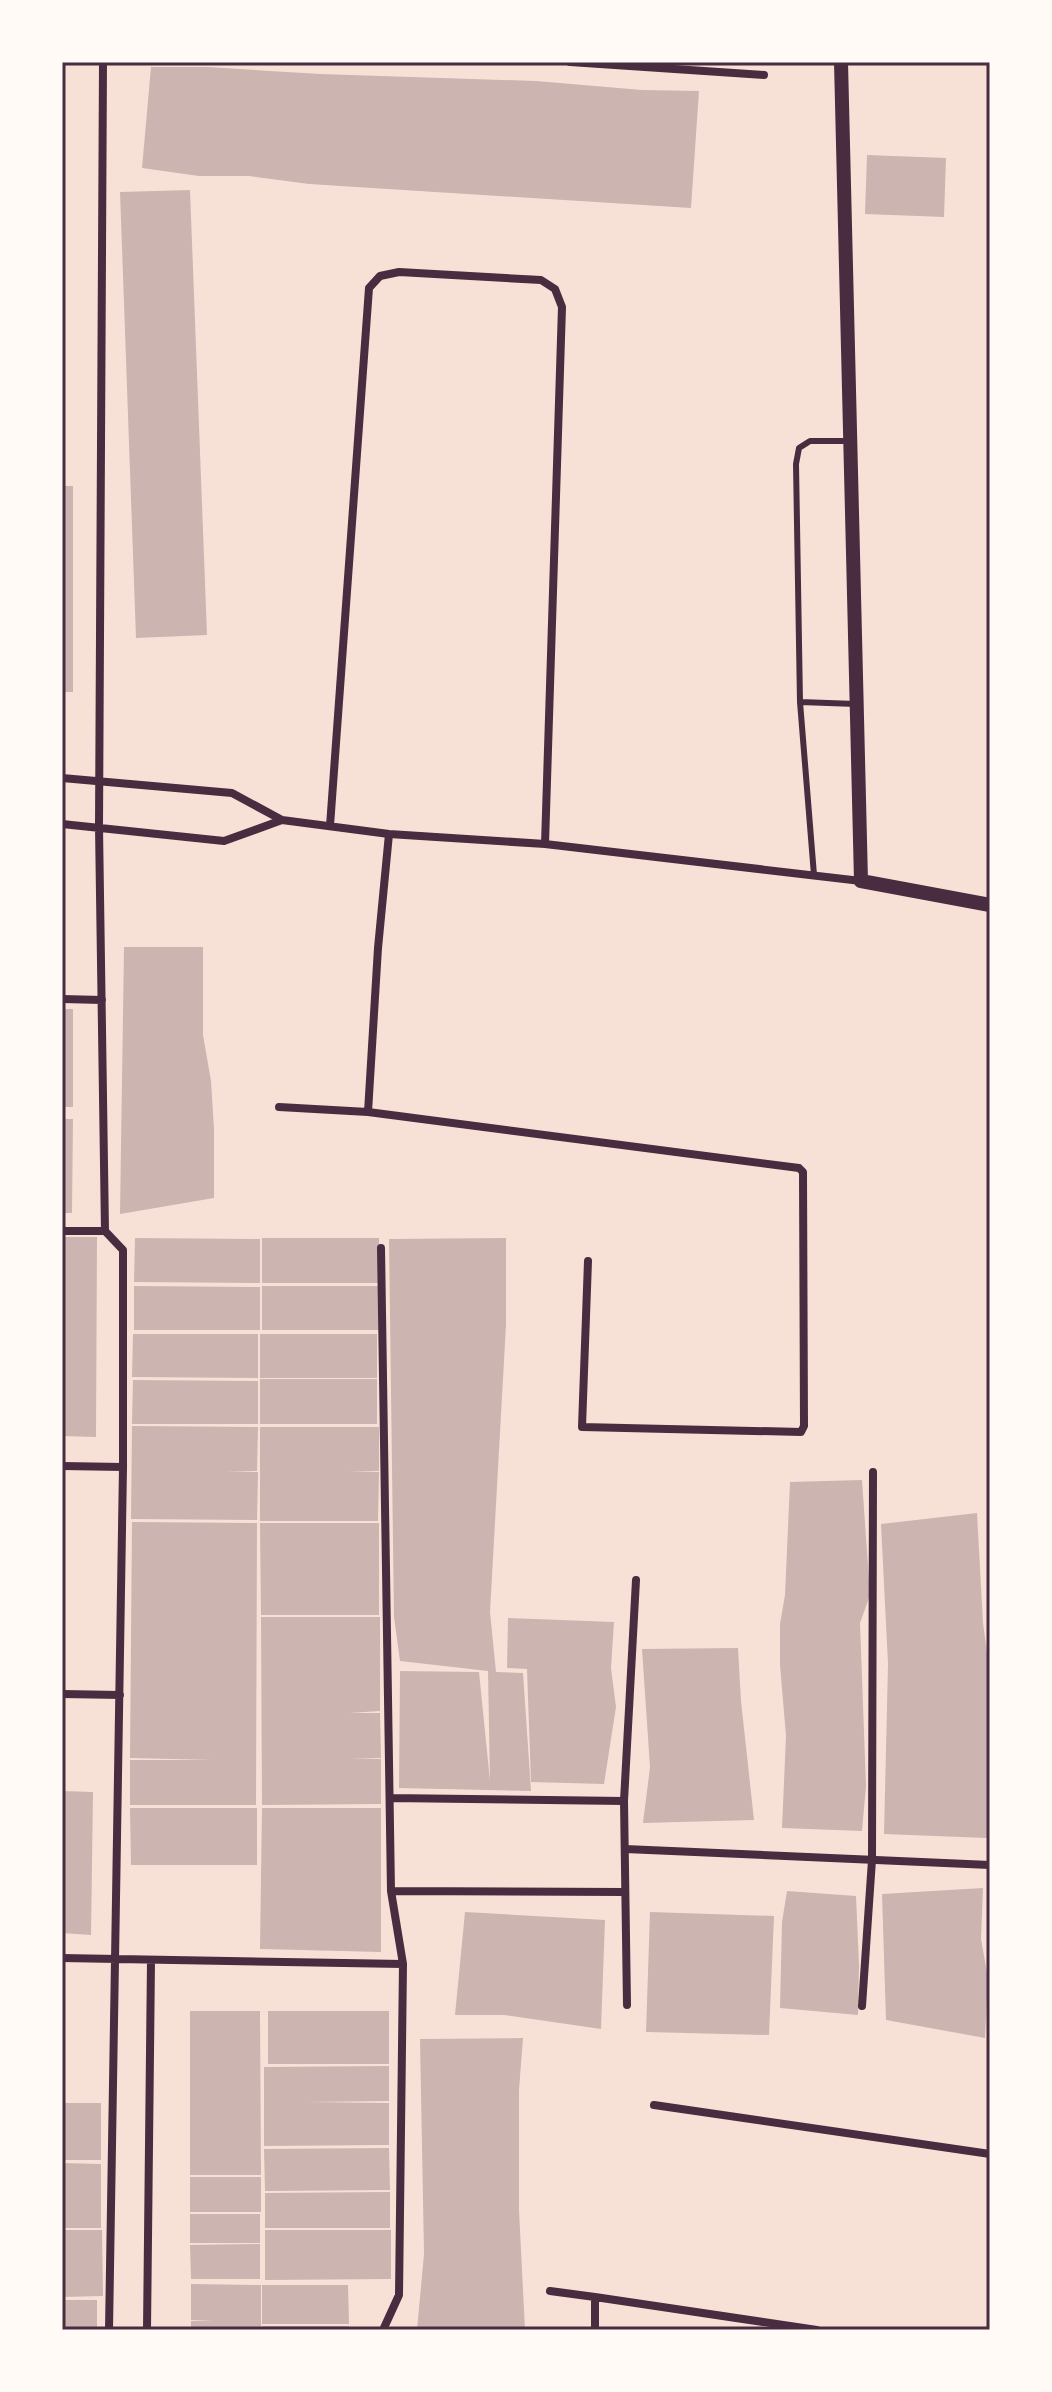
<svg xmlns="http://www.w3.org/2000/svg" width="1052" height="2392" viewBox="0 0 1052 2392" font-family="Roboto,sans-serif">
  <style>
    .building { fill: #ccb4b1 }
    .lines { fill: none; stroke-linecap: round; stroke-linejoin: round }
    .service { stroke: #4a2c40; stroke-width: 6 }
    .minor { stroke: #4a2c40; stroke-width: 8 }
    .tertiary { stroke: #4a2c40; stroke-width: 14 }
    .neatline { fill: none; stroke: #4a2c40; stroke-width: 3 }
  </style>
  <rect width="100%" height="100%" fill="#f7e1d7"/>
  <!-- building -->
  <path class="building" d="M151,67H208L320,74L536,81L642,90L699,91L691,208L309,184L249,176H199L142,168Z
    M867,155L946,158L944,217L865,214Z
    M190,190L207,635L136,638L120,192Z
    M62,486H73V692H62Z
    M124,947H203V1035L211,1081L214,1129V1198L120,1214Z
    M62,1009H73V1107H62Z
    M62,1119H73L72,1213H62Z
    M62,1237H97L96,1437L62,1436Z
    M135,1238L260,1239V1283L134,1282Z
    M262,1238H379V1283H262Z
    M506,1238V1325L490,1612L496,1672L523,1673L531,1791L399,1788L400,1671L479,1672L490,1781L488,1671L400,1661L394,1617L389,1239Z
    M134,1286L260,1287V1330H134Z
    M262,1286H380V1330H262Z
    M133,1334H258V1378L132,1377Z
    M260,1334H377V1378H260Z
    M260,1379H377V1424H260Z
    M133,1380L258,1381V1424H132Z
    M132,1426L258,1427L257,1471L226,1472H258L257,1520L131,1519Z
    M260,1427H379V1471H348L379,1472L378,1521H260Z
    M862,1480L870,1595L860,1623L866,1786L862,1831L782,1828L786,1736L780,1665V1624L785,1595L790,1482Z
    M977,1513L983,1623L988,1660L990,1794L987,1838L884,1834L888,1664L881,1524Z
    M132,1522L257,1523L256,1805H130V1760H213L130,1758Z
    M260,1523H379V1615H261Z
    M261,1617H380V1711L349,1713H380L381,1758H350L381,1759V1804L262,1805Z
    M508,1618L614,1622L611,1668L616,1707L604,1784L531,1782L527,1669L507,1668Z
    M738,1648L741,1701L754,1820L643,1823L650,1767L642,1649Z
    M62,1791L93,1792L91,1935L62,1933Z
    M130,1808H257V1865H131Z
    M262,1808H381V1952L260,1949Z
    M983,1888L981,1939L988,1978L985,2038L886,2020L882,1894Z
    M787,1891L856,1896L859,1965L858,2015L780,2008L782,1922Z
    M465,1912L605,1920L601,2029L504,2015H455Z
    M650,1912L774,1916L769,2035L646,2032Z
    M190,2011H260L261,2175H190Z
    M268,2011H389V2064H268Z
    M523,2038L519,2090V2210L525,2330H417L424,2254L420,2039Z
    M389,2066V2101L306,2102L389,2103V2145L264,2146V2067Z
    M62,2103H101V2160H62Z
    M389,2148L390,2190L265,2191L264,2149Z
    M62,2163L101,2164V2228H62Z
    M190,2177H261V2212H190Z
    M390,2192V2228H265V2193Z
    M190,2214H260V2243H190Z
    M62,2230H102L103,2296L62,2297Z
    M265,2230H391V2279L265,2280Z
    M260,2244V2279H191L190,2245Z
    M191,2284L261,2285V2330H191V2321L213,2320H191Z
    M262,2285H348L349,2324H262Z
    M62,2300H97V2330H62Z
    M262,2326H349V2330H263Z"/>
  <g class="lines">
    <!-- service -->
    <path class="service" d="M800,702L856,704
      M814,875L800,702L796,464L799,448L810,441H850"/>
    <!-- minor -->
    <path class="minor" d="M103,62L99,827L105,1231L123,1250V1467L109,2330
      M570,62L764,75
      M62,778L232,793L282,820
      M62,824L224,841L282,820L389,834L545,844L861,881
      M330,826L369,288L380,276L399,272L541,280L555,289L562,307L545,844
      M62,999L102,1000
      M279,1107L368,1112L799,1168L803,1172L804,1426L801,1432L582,1427L588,1261
      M368,1112L378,948L389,834
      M62,1231H105
      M381,1248L391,1891L403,1964L399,2295L383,2330
      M62,1466L123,1467
      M62,1694L120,1695
      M390,1798L624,1801
      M625,1849L990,1865
      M391,1891L625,1892
      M62,1958L403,1964
      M627,2005L624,1801L636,1580
      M862,2006L872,1860L873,1472
      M654,2105L990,2154
      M550,2291L595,2297
      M147,2330L151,1960
      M595,2330V2297L817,2330"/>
    <!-- tertiary -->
    <path class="tertiary" d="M841,62L861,881L990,905"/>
  </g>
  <!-- border -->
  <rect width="1052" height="2392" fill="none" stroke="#fffaf5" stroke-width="128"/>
  <rect x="64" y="64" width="924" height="2264" class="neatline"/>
</svg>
